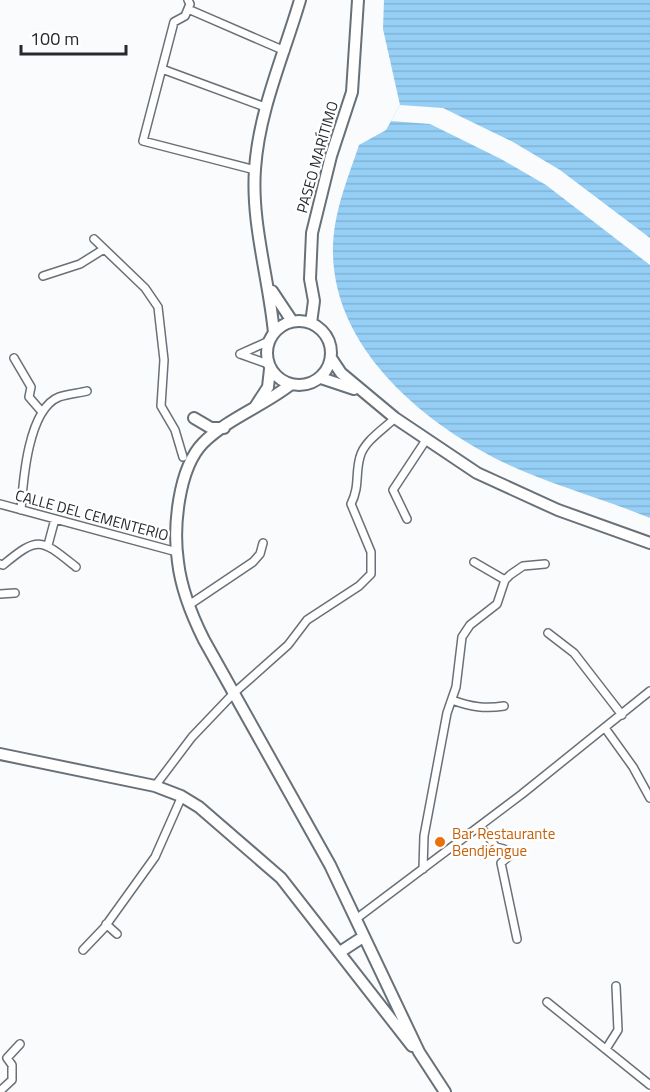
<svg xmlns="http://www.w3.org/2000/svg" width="650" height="1092" viewBox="0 0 650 1092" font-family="'Titillium Web',sans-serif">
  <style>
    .water { fill: url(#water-rules) }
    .pier { fill: #f9fbfd }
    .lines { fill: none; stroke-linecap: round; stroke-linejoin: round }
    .street-casing { stroke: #687078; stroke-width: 10 }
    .secondary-casing { stroke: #687078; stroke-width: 14 }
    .street { stroke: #fff; stroke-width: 7 }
    .secondary { stroke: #fff; stroke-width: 10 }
    .food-dot { fill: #e8710a; stroke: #fff; stroke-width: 2 }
    .labels { text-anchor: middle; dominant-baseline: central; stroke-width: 4.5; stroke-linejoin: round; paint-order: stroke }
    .street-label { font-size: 15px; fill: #26292d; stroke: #fff }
    .food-label { font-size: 15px; fill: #c56008; stroke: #fff; text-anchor: start }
  </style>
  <defs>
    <pattern id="water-rules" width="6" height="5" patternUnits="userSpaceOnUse" patternTransform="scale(1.5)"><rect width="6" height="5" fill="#96cff6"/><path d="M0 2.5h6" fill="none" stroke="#81b2d3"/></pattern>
  </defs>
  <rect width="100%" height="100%" fill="#f9fbfd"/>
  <!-- water -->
  <path class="water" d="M384,0H650V518C604,499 555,486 509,465C426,426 330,348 333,246C334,211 348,178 359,145L386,130L400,105L383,29Z"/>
  <!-- pier -->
  <path class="pier" d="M400,105L443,108L513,142L560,170L650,238V265L546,185L501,159L430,124L391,121Z"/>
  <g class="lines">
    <defs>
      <path id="street" d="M188,0L190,4L185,16L174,22L143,141L255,170
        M188,9L285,51
        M162,69L265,107
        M94,239L145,288L158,307L164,360L161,406L175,430L183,457
        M43,276L80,264L104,249
        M240,354L269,341
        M240,354L268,364
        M14,358L31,387L29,397L42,412
        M0,504L177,552
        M21,510C23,481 28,409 59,397C68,394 79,393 87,391
        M407,519L393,490L426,440
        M48,545L55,519
        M474,562L505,580
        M0,564L3,565C39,535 41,539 76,567
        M0,594L15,593
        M189,605L253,562L260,554L263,543
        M548,633L574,653L622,715
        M452,700C471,707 485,709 504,706
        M605,728L633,767L650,798
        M155,786L192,737L234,693L288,645L307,620L359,586L371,574V552L351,504C360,486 355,474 360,457C364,441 384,429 395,418
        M480,826L496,847L504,849L508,857L501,863L517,939
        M423,869L424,836L447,713L456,687L462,637L470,625L497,604L505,580L510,575L523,566L545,564
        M356,919L522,794L650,691
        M106,924L117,934
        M83,950L104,928L155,857L182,796
        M547,1002L650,1085
        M606,1049L618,1030L616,986
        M0,1091L12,1080V1065L7,1058L20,1044"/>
      <path id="secondary" d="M272,291L292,321
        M267 353a32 32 0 1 1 64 0a32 32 0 1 1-64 0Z
        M311,323L314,301L310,279L312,233L331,156L352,92L358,0
        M274,333C269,279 251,223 255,169C259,110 284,55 300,0
        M331,358L341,373L395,418L477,473L558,510L650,543
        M321,378L354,389
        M290,385C263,406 227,419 203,443C178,469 173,528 178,562C181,588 192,616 204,640L330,865L419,1052L445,1092
        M255,407L268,387L270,369
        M194,418L211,428H224
        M0,754L155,786L181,796L199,807L281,878L412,1046
        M340,952L363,937"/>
    </defs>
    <!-- street casing -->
    <use href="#street" class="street-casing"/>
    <!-- secondary casing -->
    <use href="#secondary" class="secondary-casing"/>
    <!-- street -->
    <use href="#street" class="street"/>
    <!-- secondary -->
    <use href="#secondary" class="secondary"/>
  </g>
  <!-- markers -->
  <circle class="food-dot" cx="440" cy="842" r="6"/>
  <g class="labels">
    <!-- street labels -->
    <g class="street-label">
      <text transform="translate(317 157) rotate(-74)">PASEO MARÍTIMO</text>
      <text transform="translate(92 515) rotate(15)">CALLE DEL CEMENTERIO</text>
    </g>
    <!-- food labels -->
    <g class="food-label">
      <text x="452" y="833">Bar Restaurante<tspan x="452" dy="17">Bendjéngue</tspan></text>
    </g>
  </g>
  <!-- scale -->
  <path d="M21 45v9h105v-9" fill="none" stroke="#26292d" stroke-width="3"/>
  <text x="30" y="45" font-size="18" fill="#26292d" stroke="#ffffff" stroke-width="4.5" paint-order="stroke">100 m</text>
</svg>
